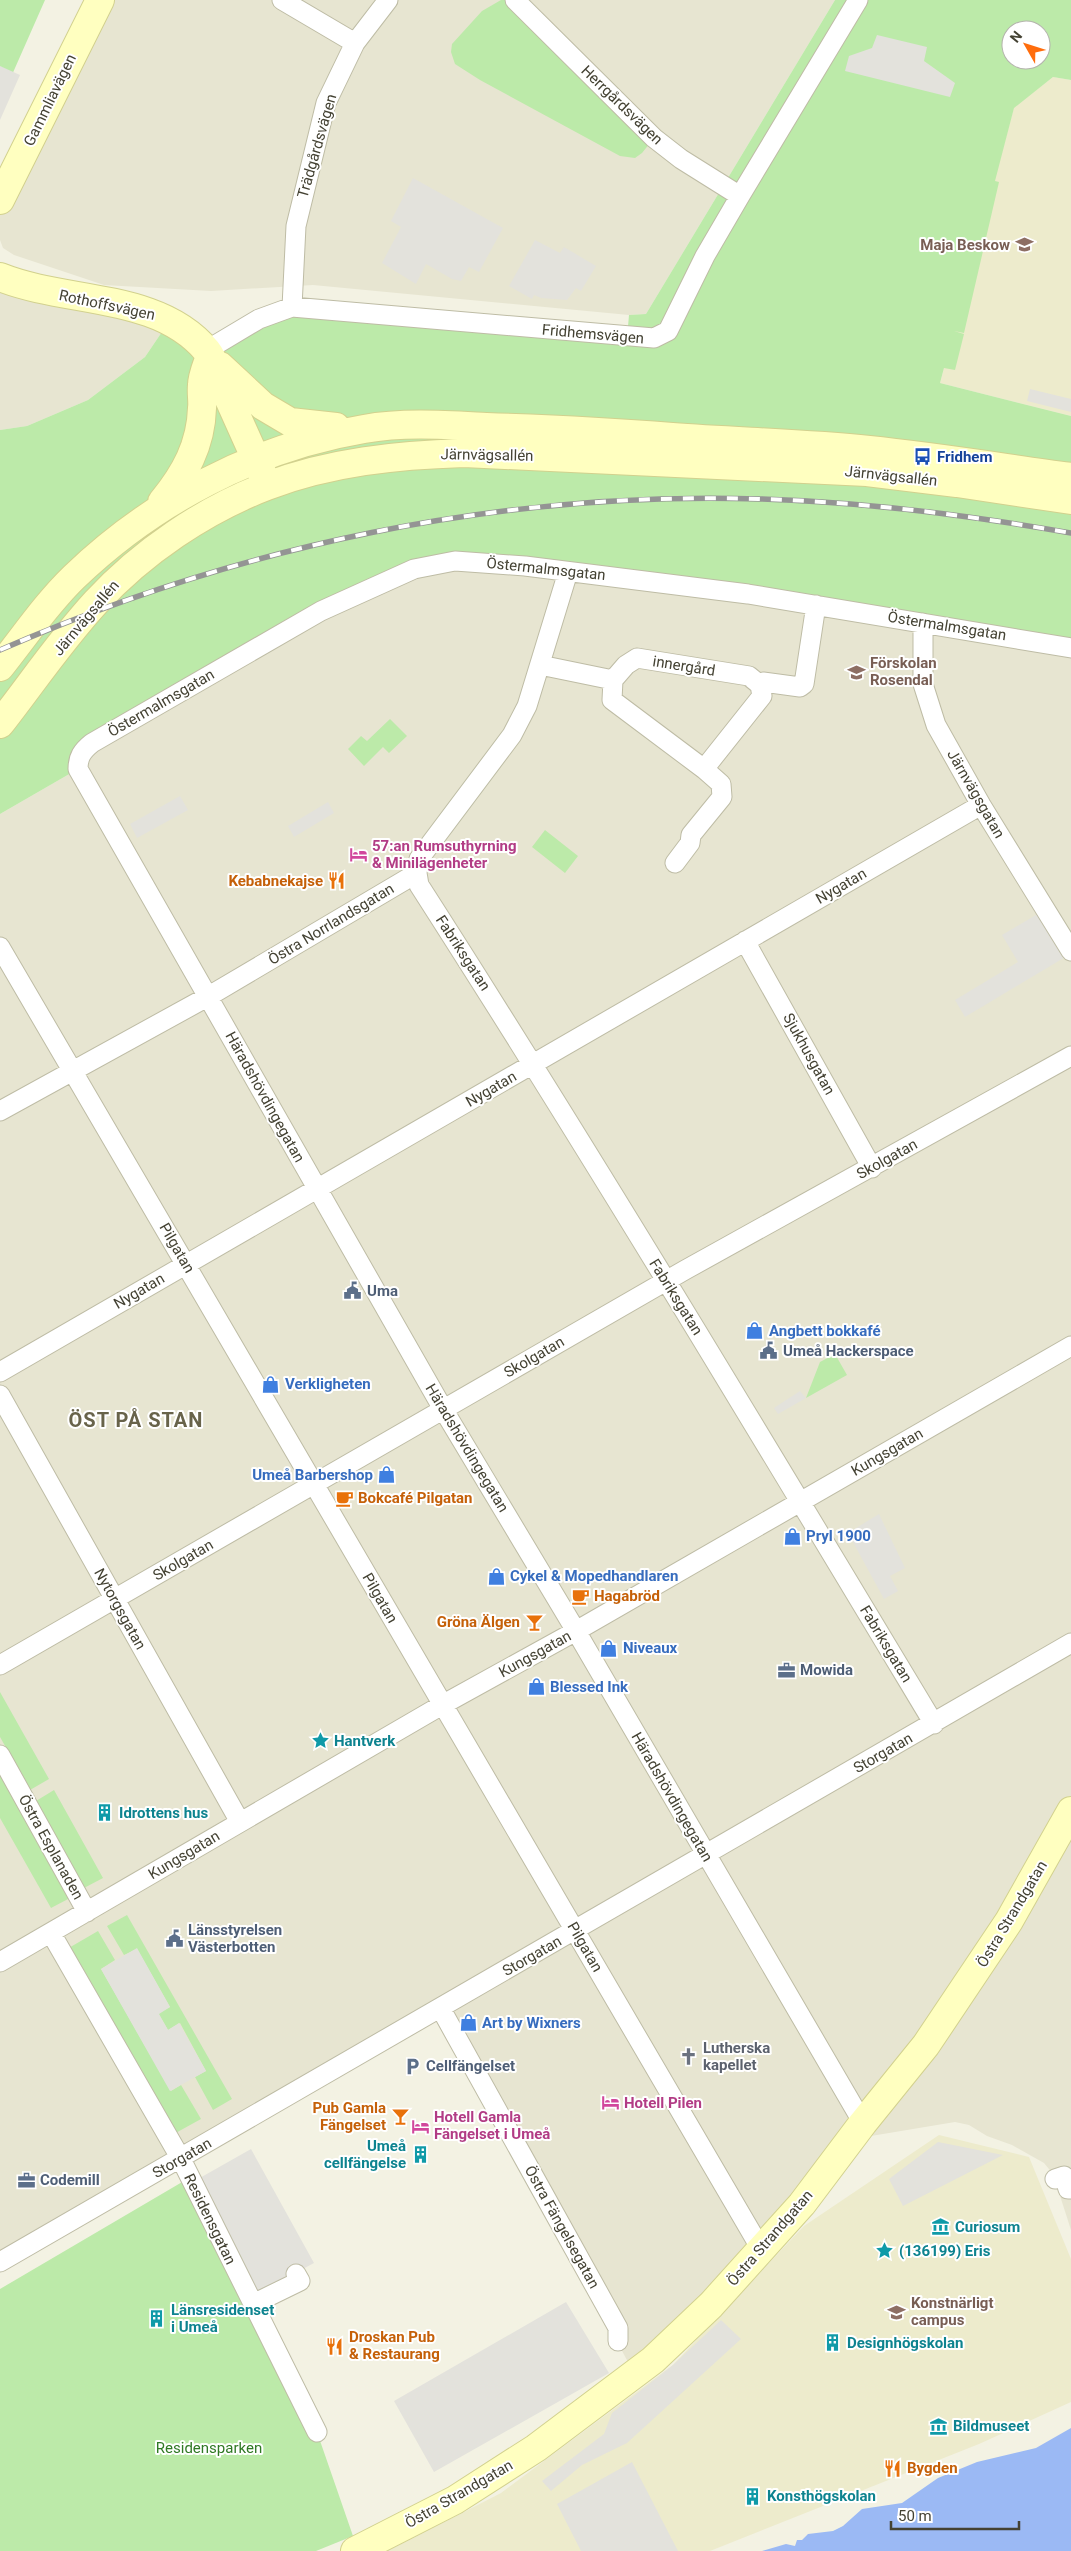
<svg xmlns="http://www.w3.org/2000/svg" width="1071" height="2551" viewBox="0 0 1071 2551" font-family="Roboto,sans-serif">
  <style>
    .residential { fill: #e7e5d1 }
    .education { fill: #edebcc }
    .green { fill: #bceaa9; fill-rule: evenodd }
    .parking { fill: #e3e2dc }
    .water { fill: #9bb9f4 }
    .lines { fill: none; stroke-linecap: round; stroke-linejoin: round }
    .street-casing { stroke: #bebca5; stroke-width: 21 }
    .secondary-casing { stroke: #d2d18e; stroke-width: 30 }
    .street { stroke: #fff; stroke-width: 19 }
    .secondary { stroke: #ffffc0; stroke-width: 28 }
    .rail-casing { stroke: #949494; stroke-width: 5.5 }
    .rail { stroke: #fff; stroke-width: 4; stroke-dasharray: 11; stroke-linecap: butt }
    .labels { text-anchor: middle; dominant-baseline: central; stroke-width: 4; stroke-linejoin: round; paint-order: stroke }
    .street-label { font-size: 15px; fill: #444233; stroke: #fff }
    .education-label { font-size: 15px; font-weight: bold; fill: #785e54; stroke: #fff; text-anchor: start }
    .transit-label { font-size: 15px; font-weight: bold; fill: #164399; stroke: #fff; text-anchor: start }
    .hotel-label { font-size: 15px; font-weight: bold; fill: #b23c85; stroke: #fff; text-anchor: start }
    .food-label { font-size: 15px; font-weight: bold; fill: #c56008; stroke: #fff; text-anchor: start }
    .service-label { font-size: 15px; font-weight: bold; fill: #4e5e75; stroke: #fff; text-anchor: start }
    .shop-label { font-size: 15px; font-weight: bold; fill: #366cbe; stroke: #fff; text-anchor: start }
    .culture-label { font-size: 15px; font-weight: bold; fill: #0d838f; stroke: #fff; text-anchor: start }
    .worship-label { font-size: 15px; font-weight: bold; fill: #5b616d; stroke: #fff; text-anchor: start }
    .park-label { font-size: 15px; fill: #2f7924; stroke: #fff }
    .district-label { font-size: 20px; font-weight: bold; letter-spacing: 1px; fill: #68634a; stroke: #fff }
  </style>
  <rect width="100%" height="100%" fill="#f3f2e3"/>
  <!-- residential -->
  <path class="residential" d="M100,0H835L646,314L629,315L313,285L211,291L104,285L14,255L3,248L0,240V200Z
    M0,277L170,320L145,357L88,400L27,426L0,430Z
    M455,561L1071,648V2230L1053,2174L1044,2163L1012,2145L987,2136L969,2125L955,2122L835,2142L755,2239L702,2296L629,2364L441,2009L0,2267V814L78,769V759L321,611Z"/>
  <!-- education -->
  <path class="education" d="M1053,77L1071,80V416L940,383L1014,107Z
    M939,2135L1029,2157L1071,2259V2402L979,2444L710,2551H388L501,2493L673,2365L804,2226Z"/>
  <!-- green -->
  <path class="green" d="M0,0H45L0,102Z
    M501,0H515L654,138L642,153L635,158L620,156L480,80L455,64L451,52L452,44L482,11Z
    M835,0H1071V80L1053,77L1014,108L995,181L999,182L964,333L954,331L964,334L955,370L944,368L940,383L1071,416V648L595,574L414,569L92,743L78,769L0,814V430L27,426L88,400L145,357L170,320L207,350L292,307L627,338L629,315L646,314ZM1011,30H1041V60H1011Z
    M390,719L407,736L389,753L383,747L364,766L348,749L361,736L367,741Z
    M545,830L578,856L565,873L532,847Z
    M835,1354L847,1375L806,1398L820,1362Z
    M0,1692L49,1779L30,1790L0,1737Z
    M0,1775L70,1898L51,1908L0,1818Z
    M54,1790L103,1878L84,1888L36,1801Z
    M127,1915L232,2099L213,2110L195,2077L206,2071L180,2023L168,2030L158,2013L170,2007L137,1949L124,1955L107,1926Z
    M98,1931L115,1960L101,1969L171,2091L181,2085L201,2119L172,2135L67,1949Z
    M189,2178L317,2432L353,2536L316,2551H0V2289Z"/>
  <!-- parking -->
  <path class="parking" d="M877,35L927,47L924,61L955,83L950,97L845,71L849,56L872,48Z
    M0,66L20,75L0,120Z
    M413,178L503,228L479,272L469,267L461,281L452,279L426,264L416,284L382,263L401,227L391,221Z
    M535,240L560,253L564,247L596,266L581,291L576,288L567,300L541,298L534,295L532,299L509,286Z
    M1030,389L1071,399V412L1027,401Z
    M180,796L188,810L137,838L130,824Z
    M328,802L334,813L294,837L288,826Z
    M1041,912L1067,956L965,1017L955,1000L1018,962L1002,935Z
    M800,1391L806,1398L778,1414L774,1408Z
    M879,1514L905,1568L890,1576L898,1591L884,1599L848,1533Z
    M137,1948L170,2007L159,2014L168,2030L179,2023L206,2071L170,2091L101,1969Z
    M938,2142L1003,2155L903,2206L889,2179Z
    M251,2149L314,2263L256,2294L198,2179Z
    M566,2302L609,2373L434,2472L394,2401Z
    M721,2320L741,2339L627,2443L582,2465L551,2491L542,2481L604,2434L612,2413L673,2365Z
    M632,2462L678,2551H581L557,2504Z"/>
  <!-- water -->
  <path class="water" d="M1071,2428V2551H762L786,2544L795,2546L797,2540H802L808,2534L833,2531L843,2526L862,2509L902,2503L938,2478L977,2462L1036,2448Z"/>
  <g class="lines">
    <defs>
      <path id="street" d="M282,0L355,43
        M515,0L654,138L681,159L740,196
        M292,307L296,226L326,103L355,43L388,0
        M207,350L259,319L292,307L654,338L668,331L705,256L740,196L858,0
        M923,623V684L936,725L981,805L1071,951
        M540,665L613,680L612,700L704,769L762,696L760,685L749,676L637,658L626,665L613,680
        M760,685L763,682L800,687L804,684L816,605
        M675,863L690,843L691,835L722,797L721,784L704,769
        M417,873L419,885C596,1161 765,1443 934,1724
        M745,941L872,1168
        M0,947L761,2249
        M0,1111L209,996L417,873L419,859L512,735L527,706L568,572
        M0,1372L981,805
        M0,1395L240,1822
        M0,1665L685,1270L1071,1056
        M0,1755L87,1912
        M51,1933L181,2159L317,2432
        M0,1962L442,1705L576,1631L1071,1346
        M441,2009L618,2328V2341
        M863,2123L576,1631L443,1409L78,769C78,757 82,751 92,743L321,611L414,569L455,561L525,566L748,594L1071,648
        M1055,2179L1064,2176L1068,2189H1071
        M0,2262L1071,1643
        M253,2304L300,2281L296,2274"/>
      <path id="secondary" d="M0,200L100,0
        M0,277C67,304 158,292 207,351C215,361 219,376 224,388C237,417 250,446 263,475
        M220,366L263,406L290,422L336,427
        M162,502C185,474 201,445 202,408C203,401 201,393 202,385C202,376 207,365 210,356
        M0,667C24,637 46,604 74,577C153,501 256,447 364,429C404,422 446,425 486,427C548,429 610,432 672,437C738,442 804,443 869,450C937,457 1004,468 1071,477
        M0,724C32,683 61,640 96,602C142,552 204,510 267,486C329,462 398,455 464,453L867,472L957,483L1071,500
        M355,2551L455,2500L536,2448L653,2360L711,2305L802,2204L863,2123L926,2045L1009,1921L1071,1811"/>
    </defs>
    <!-- street casing -->
    <use href="#street" class="street-casing"/>
    <!-- secondary casing -->
    <use href="#secondary" class="secondary-casing"/>
    <!-- street -->
    <use href="#street" class="street"/>
    <!-- secondary -->
    <use href="#secondary" class="secondary"/>
    <defs>
      <path id="rail" d="M0,650C238,546 500,491 760,499C864,502 968,515 1071,533"/>
    </defs>
    <!-- rail casing -->
    <use href="#rail" class="rail-casing"/>
    <!-- rail -->
    <use href="#rail" class="rail"/>
  </g>
  <!-- icons -->
  <defs>
    <symbol id="school-bare" viewBox="-9 -9 18 18"><path d="M0-5L7-2L0 1L-7-2ZM-4 1L0 2.5L4 1V4Q0 6-4 4Z" fill="#8d6e63" stroke="#fff" stroke-width="2.5" paint-order="stroke"/></symbol>
    <symbol id="bus-bare" viewBox="-9 -9 18 18"><path d="M-5-6H5V4H4V6H2V4H-2V6H-4V4H-5ZM-3.5-4V0h7V-4ZM-3.5 1.2v1.5H-2V1.2ZM2 1.2v1.5H3.5V1.2Z" fill="#1a4fb4" stroke="#fff" stroke-width="2.5" paint-order="stroke"/></symbol>
    <symbol id="hotel-bare" viewBox="-9 -9 18 18"><path d="M-6-4.5h1.5V1H6V5H4.5V3h-9V5H-6ZM-4 0a1.8 1.8 0 1 1 3.6 0ZM.5 0V-2.5h3Q6-2.5 6 0Z" fill="#d1479c" stroke="#fff" stroke-width="2.5" paint-order="stroke"/></symbol>
    <symbol id="restaurant-bare" viewBox="-9 -9 18 18"><path d="M-5-6h1v4h1v-4h1v4h1v-4h1v5L-1.5 .5V6h-2V.5L-5-1ZM5-6V6H3V1.5H1.5Q1.5-4 5-6Z" fill="#e8710a" stroke="#fff" stroke-width="2.5" paint-order="stroke"/></symbol>
    <symbol id="civic-bare" viewBox="-9 -9 18 18"><path d="M-.6-6.5H3V-4.5H.6V-3L4-1V1h2V6H-6V1h2V-1L-.6-3ZM-1.2 2.5V6h2.4V2.5Z" fill="#5c6f8a" stroke="#fff" stroke-width="2.5" paint-order="stroke"/></symbol>
    <symbol id="shop-bare" viewBox="-9 -9 18 18"><path d="M-5-2.5h2.3a2.7 3.5 0 0 1 5.4 0H5L5.5 6h-11ZM-1.5-2.5h3a1.5 2.3 0 0 0-3 0Z" fill="#3f7fe0" stroke="#fff" stroke-width="2.5" paint-order="stroke"/></symbol>
    <symbol id="cafe-bare" viewBox="-9 -9 18 18"><path d="M-5.5-4.5H6V0H3Q3 3.5 0 3.5H-2.5Q-5.5 3.5-5.5 0ZM3-3.2v2h1.7v-2ZM-6 4.5H4V6H-6Z" fill="#e8710a" stroke="#fff" stroke-width="2.5" paint-order="stroke"/></symbol>
    <symbol id="bar-bare" viewBox="-9 -9 18 18"><path d="M-6-5H6L.8 .8V4.5H3.5V6h-7V4.5H-.8V.8Z" fill="#e8710a" stroke="#fff" stroke-width="2.5" paint-order="stroke"/></symbol>
    <symbol id="office-bare" viewBox="-9 -9 18 18"><path d="M-6-3h4V-5.5h4V-3h4V5H-6ZM-1-4.5V-3h2v-1.5ZM-6 0V1H6V0Z" fill="#5c6f8a" stroke="#fff" stroke-width="2.5" paint-order="stroke"/></symbol>
    <symbol id="sight-bare" viewBox="-9 -9 18 18"><path d="M0-6L1.8-2.2L6-1.7L2.9 1.2L3.7 5.4L0 3.3L-3.7 5.4L-2.9 1.2L-6-1.7L-1.8-2.2Z" fill="#0f9aa8" stroke="#fff" stroke-width="2.5" paint-order="stroke"/></symbol>
    <symbol id="building-bare" viewBox="-9 -9 18 18"><path d="M-4-6H4V6H1V3H-1V6H-4ZM-2.5-4.3h1.7v1.8h-1.7ZM.8-4.3h1.7v1.8H.8ZM-2.5-1h1.7V.8h-1.7ZM.8-1h1.7V.8H.8Z" fill="#0f9aa8" stroke="#fff" stroke-width="2.5" paint-order="stroke"/></symbol>
    <symbol id="church-bare" viewBox="-9 -9 18 18"><path d="M-1.2-6h2.4v3.5h3.3v2.4h-3.3V6h-2.4V-.1h-3.3v-2.4h3.3Z" fill="#6b7280" stroke="#fff" stroke-width="2.5" paint-order="stroke"/></symbol>
    <symbol id="parking-bare" viewBox="-9 -9 18 18"><path d="M-3.5-5.5H1a3.5 3.5 0 0 1 0 7H-1V5.5H-3.5ZM-1-3.4V-.6H.8a1.4 1.4 0 0 0 0-2.8Z" fill="#5c6f8a" stroke="#fff" stroke-width="2.5" paint-order="stroke"/></symbol>
    <symbol id="museum-bare" viewBox="-9 -9 18 18"><path d="M0-6L6-3V-2H-6V-3ZM-5-1h2V3h-2ZM-1-1h2V3h-2ZM3-1h2V3H3ZM-6 4H6V6H-6Z" fill="#0f9aa8" stroke="#fff" stroke-width="2.5" paint-order="stroke"/></symbol>
    <symbol id="university-bare" viewBox="-9 -9 18 18"><path d="M0-5L7-2L0 1L-7-2ZM-4 1L0 2.5L4 1V4Q0 6-4 4Z" fill="#8d6e63" stroke="#fff" stroke-width="2.5" paint-order="stroke"/></symbol>
  </defs>
  <g fill-rule="evenodd">
    <use href="#school-bare" x="1012" y="232" width="25" height="25"/>
    <use href="#bus-bare" x="910" y="444" width="25" height="25"/>
    <use href="#school-bare" x="844" y="660" width="25" height="25"/>
    <use href="#hotel-bare" x="346" y="842" width="25" height="25"/>
    <use href="#restaurant-bare" x="324" y="868" width="25" height="25"/>
    <use href="#civic-bare" x="340" y="1278" width="25" height="25"/>
    <use href="#shop-bare" x="742" y="1318" width="25" height="25"/>
    <use href="#civic-bare" x="756" y="1338" width="25" height="25"/>
    <use href="#shop-bare" x="258" y="1372" width="25" height="25"/>
    <use href="#shop-bare" x="374" y="1462" width="25" height="25"/>
    <use href="#cafe-bare" x="332" y="1486" width="25" height="25"/>
    <use href="#shop-bare" x="780" y="1524" width="25" height="25"/>
    <use href="#shop-bare" x="484" y="1564" width="25" height="25"/>
    <use href="#cafe-bare" x="568" y="1584" width="25" height="25"/>
    <use href="#bar-bare" x="522" y="1610" width="25" height="25"/>
    <use href="#shop-bare" x="596" y="1636" width="25" height="25"/>
    <use href="#office-bare" x="774" y="1658" width="25" height="25"/>
    <use href="#shop-bare" x="524" y="1674" width="25" height="25"/>
    <use href="#sight-bare" x="308" y="1728" width="25" height="25"/>
    <use href="#building-bare" x="92" y="1800" width="25" height="25"/>
    <use href="#civic-bare" x="162" y="1926" width="25" height="25"/>
    <use href="#shop-bare" x="456" y="2010" width="25" height="25"/>
    <use href="#church-bare" x="676" y="2044" width="25" height="25"/>
    <use href="#parking-bare" x="400" y="2054" width="25" height="25"/>
    <use href="#hotel-bare" x="598" y="2090" width="25" height="25"/>
    <use href="#bar-bare" x="388" y="2104" width="25" height="25"/>
    <use href="#hotel-bare" x="408" y="2114" width="25" height="25"/>
    <use href="#building-bare" x="408" y="2142" width="25" height="25"/>
    <use href="#office-bare" x="14" y="2168" width="25" height="25"/>
    <use href="#museum-bare" x="928" y="2214" width="25" height="25"/>
    <use href="#sight-bare" x="872" y="2238" width="25" height="25"/>
    <use href="#university-bare" x="884" y="2300" width="25" height="25"/>
    <use href="#building-bare" x="144" y="2306" width="25" height="25"/>
    <use href="#building-bare" x="820" y="2330" width="25" height="25"/>
    <use href="#restaurant-bare" x="322" y="2334" width="25" height="25"/>
    <use href="#museum-bare" x="926" y="2414" width="25" height="25"/>
    <use href="#restaurant-bare" x="880" y="2456" width="25" height="25"/>
    <use href="#building-bare" x="740" y="2484" width="25" height="25"/>
  </g>
  <g class="labels">
    <!-- street labels -->
    <g class="street-label">
      <text transform="translate(50 100) rotate(-64)">Gammliavägen</text>
      <text transform="translate(622 105) rotate(44)">Herrgårdsvägen</text>
      <text transform="translate(317 146) rotate(-74)">Trädgårdsvägen</text>
      <text transform="translate(107 305) rotate(12)">Rothoffsvägen</text>
      <text transform="translate(593 334) rotate(5)">Fridhemsvägen</text>
      <text transform="translate(487 455) rotate(1)">Järnvägsallén</text>
      <text transform="translate(891 476) rotate(6)">Järnvägsallén</text>
      <text transform="translate(546 569) rotate(6)">Östermalmsgatan</text>
      <text transform="translate(86 618) rotate(-50)">Järnvägsallén</text>
      <text transform="translate(947 626) rotate(9)">Östermalmsgatan</text>
      <text transform="translate(684 666) rotate(9)">innergård</text>
      <text transform="translate(161 703) rotate(-30)">Östermalmsgatan</text>
      <text transform="translate(976 794) rotate(60)">Järnvägsgatan</text>
      <text transform="translate(841 886) rotate(-30)">Nygatan</text>
      <text transform="translate(331 924) rotate(-31)">Östra Norrlandsgatan</text>
      <text transform="translate(463 953) rotate(57)">Fabriksgatan</text>
      <text transform="translate(809 1054) rotate(61)">Sjukhusgatan</text>
      <text transform="translate(491 1089) rotate(-30)">Nygatan</text>
      <text transform="translate(265 1097) rotate(61)">Häradshövdingegatan</text>
      <text transform="translate(887 1159) rotate(-29)">Skolgatan</text>
      <text transform="translate(177 1248) rotate(60)">Pilgatan</text>
      <text transform="translate(139 1291) rotate(-30)">Nygatan</text>
      <text transform="translate(676 1297) rotate(58)">Fabriksgatan</text>
      <text transform="translate(534 1357) rotate(-30)">Skolgatan</text>
      <text transform="translate(467 1448) rotate(59)">Häradshövdingegatan</text>
      <text transform="translate(887 1452) rotate(-30)">Kungsgatan</text>
      <text transform="translate(183 1560) rotate(-30)">Skolgatan</text>
      <text transform="translate(380 1598) rotate(60)">Pilgatan</text>
      <text transform="translate(120 1609) rotate(61)">Nytorgsgatan</text>
      <text transform="translate(886 1644) rotate(59)">Fabriksgatan</text>
      <text transform="translate(535 1654) rotate(-29)">Kungsgatan</text>
      <text transform="translate(883 1753) rotate(-30)">Storgatan</text>
      <text transform="translate(672 1797) rotate(60)">Häradshövdingegatan</text>
      <text transform="translate(51 1847) rotate(61)">Östra Esplanaden</text>
      <text transform="translate(184 1855) rotate(-31)">Kungsgatan</text>
      <text transform="translate(1012 1914) rotate(-59)">Östra Strandgatan</text>
      <text transform="translate(585 1947) rotate(60)">Pilgatan</text>
      <text transform="translate(532 1956) rotate(-30)">Storgatan</text>
      <text transform="translate(182 2158) rotate(-30)">Storgatan</text>
      <text transform="translate(210 2219) rotate(64)">Residensgatan</text>
      <text transform="translate(562 2227) rotate(61)">Östra Fängelsegatan</text>
      <text transform="translate(770 2238) rotate(-49)">Östra Strandgatan</text>
      <text transform="translate(459 2494) rotate(-30)">Östra Strandgatan</text>
    </g>
    <!-- education labels -->
    <g class="education-label">
      <text x="1010" y="245" text-anchor="end">Maja Beskow</text>
      <text x="870" y="663">Förskolan<tspan x="870" dy="17">Rosendal</tspan></text>
      <text x="911" y="2303">Konstnärligt<tspan x="911" dy="17">campus</tspan></text>
    </g>
    <!-- transit labels -->
    <g class="transit-label">
      <text x="937" y="457">Fridhem</text>
    </g>
    <!-- hotel labels -->
    <g class="hotel-label">
      <text x="372" y="846">57:an Rumsuthyrning<tspan x="372" dy="17">&amp; Minilägenheter</tspan></text>
      <text x="624" y="2103">Hotell Pilen</text>
      <text x="434" y="2117">Hotell Gamla<tspan x="434" dy="17">Fängelset i Umeå</tspan></text>
    </g>
    <!-- food labels -->
    <g class="food-label">
      <text x="323" y="881" text-anchor="end">Kebabnekajse</text>
      <text x="358" y="1498">Bokcafé Pilgatan</text>
      <text x="594" y="1596">Hagabröd</text>
      <text x="520" y="1622" text-anchor="end">Gröna Älgen</text>
      <text x="386" y="2108" text-anchor="end">Pub Gamla<tspan x="386" dy="17">Fängelset</tspan></text>
      <text x="349" y="2337">Droskan Pub<tspan x="349" dy="17">&amp; Restaurang</tspan></text>
      <text x="907" y="2468">Bygden</text>
    </g>
    <!-- service labels -->
    <g class="service-label">
      <text x="367" y="1291">Uma</text>
      <text x="783" y="1351">Umeå Hackerspace</text>
      <text x="800" y="1670">Mowida</text>
      <text x="188" y="1930">Länsstyrelsen<tspan x="188" dy="17">Västerbotten</tspan></text>
      <text x="426" y="2066">Cellfängelset</text>
      <text x="40" y="2180">Codemill</text>
    </g>
    <!-- shop labels -->
    <g class="shop-label">
      <text x="769" y="1331">Angbett bokkafé</text>
      <text x="285" y="1384">Verkligheten</text>
      <text x="373" y="1475" text-anchor="end">Umeå Barbershop</text>
      <text x="806" y="1536">Pryl 1900</text>
      <text x="510" y="1576">Cykel &amp; Mopedhandlaren</text>
      <text x="623" y="1648">Niveaux</text>
      <text x="550" y="1687">Blessed Ink</text>
      <text x="482" y="2023">Art by Wixners</text>
    </g>
    <!-- culture labels -->
    <g class="culture-label">
      <text x="334" y="1741">Hantverk</text>
      <text x="119" y="1813">Idrottens hus</text>
      <text x="406" y="2146" text-anchor="end">Umeå<tspan x="406" dy="17">cellfängelse</tspan></text>
      <text x="955" y="2227">Curiosum</text>
      <text x="899" y="2251">(136199) Eris</text>
      <text x="171" y="2310">Länsresidenset<tspan x="171" dy="17">i Umeå</tspan></text>
      <text x="847" y="2343">Designhögskolan</text>
      <text x="953" y="2426">Bildmuseet</text>
      <text x="767" y="2496">Konsthögskolan</text>
    </g>
    <!-- worship labels -->
    <g class="worship-label">
      <text x="703" y="2048">Lutherska<tspan x="703" dy="17">kapellet</tspan></text>
    </g>
    <!-- park labels -->
    <g class="park-label">
      <text x="209" y="2448">Residensparken</text>
    </g>
    <!-- district labels -->
    <g class="district-label">
      <text x="136" y="1420">ÖST PÅ STAN</text>
    </g>
  </g>
  <!-- north arrow -->
  <g transform="translate(1026 45) rotate(309)"><circle r="24" fill="#ffffff" stroke="#b4b3ad"/>
  <path d="M0-4L9 19L0 12L-9 19Z" fill="#ff6d0d"/>
  <text y="-8" font-size="14" font-weight="bold" text-anchor="middle" fill="#444233">N</text>
  </g>
  <!-- scale -->
  <path d="M891 2521v8h128v-8" fill="none" stroke="#444233" stroke-width="2.5"/>
  <text x="898" y="2521" font-size="15" fill="#444233" stroke="#ffffff" stroke-width="4" paint-order="stroke">50 m</text>
</svg>
